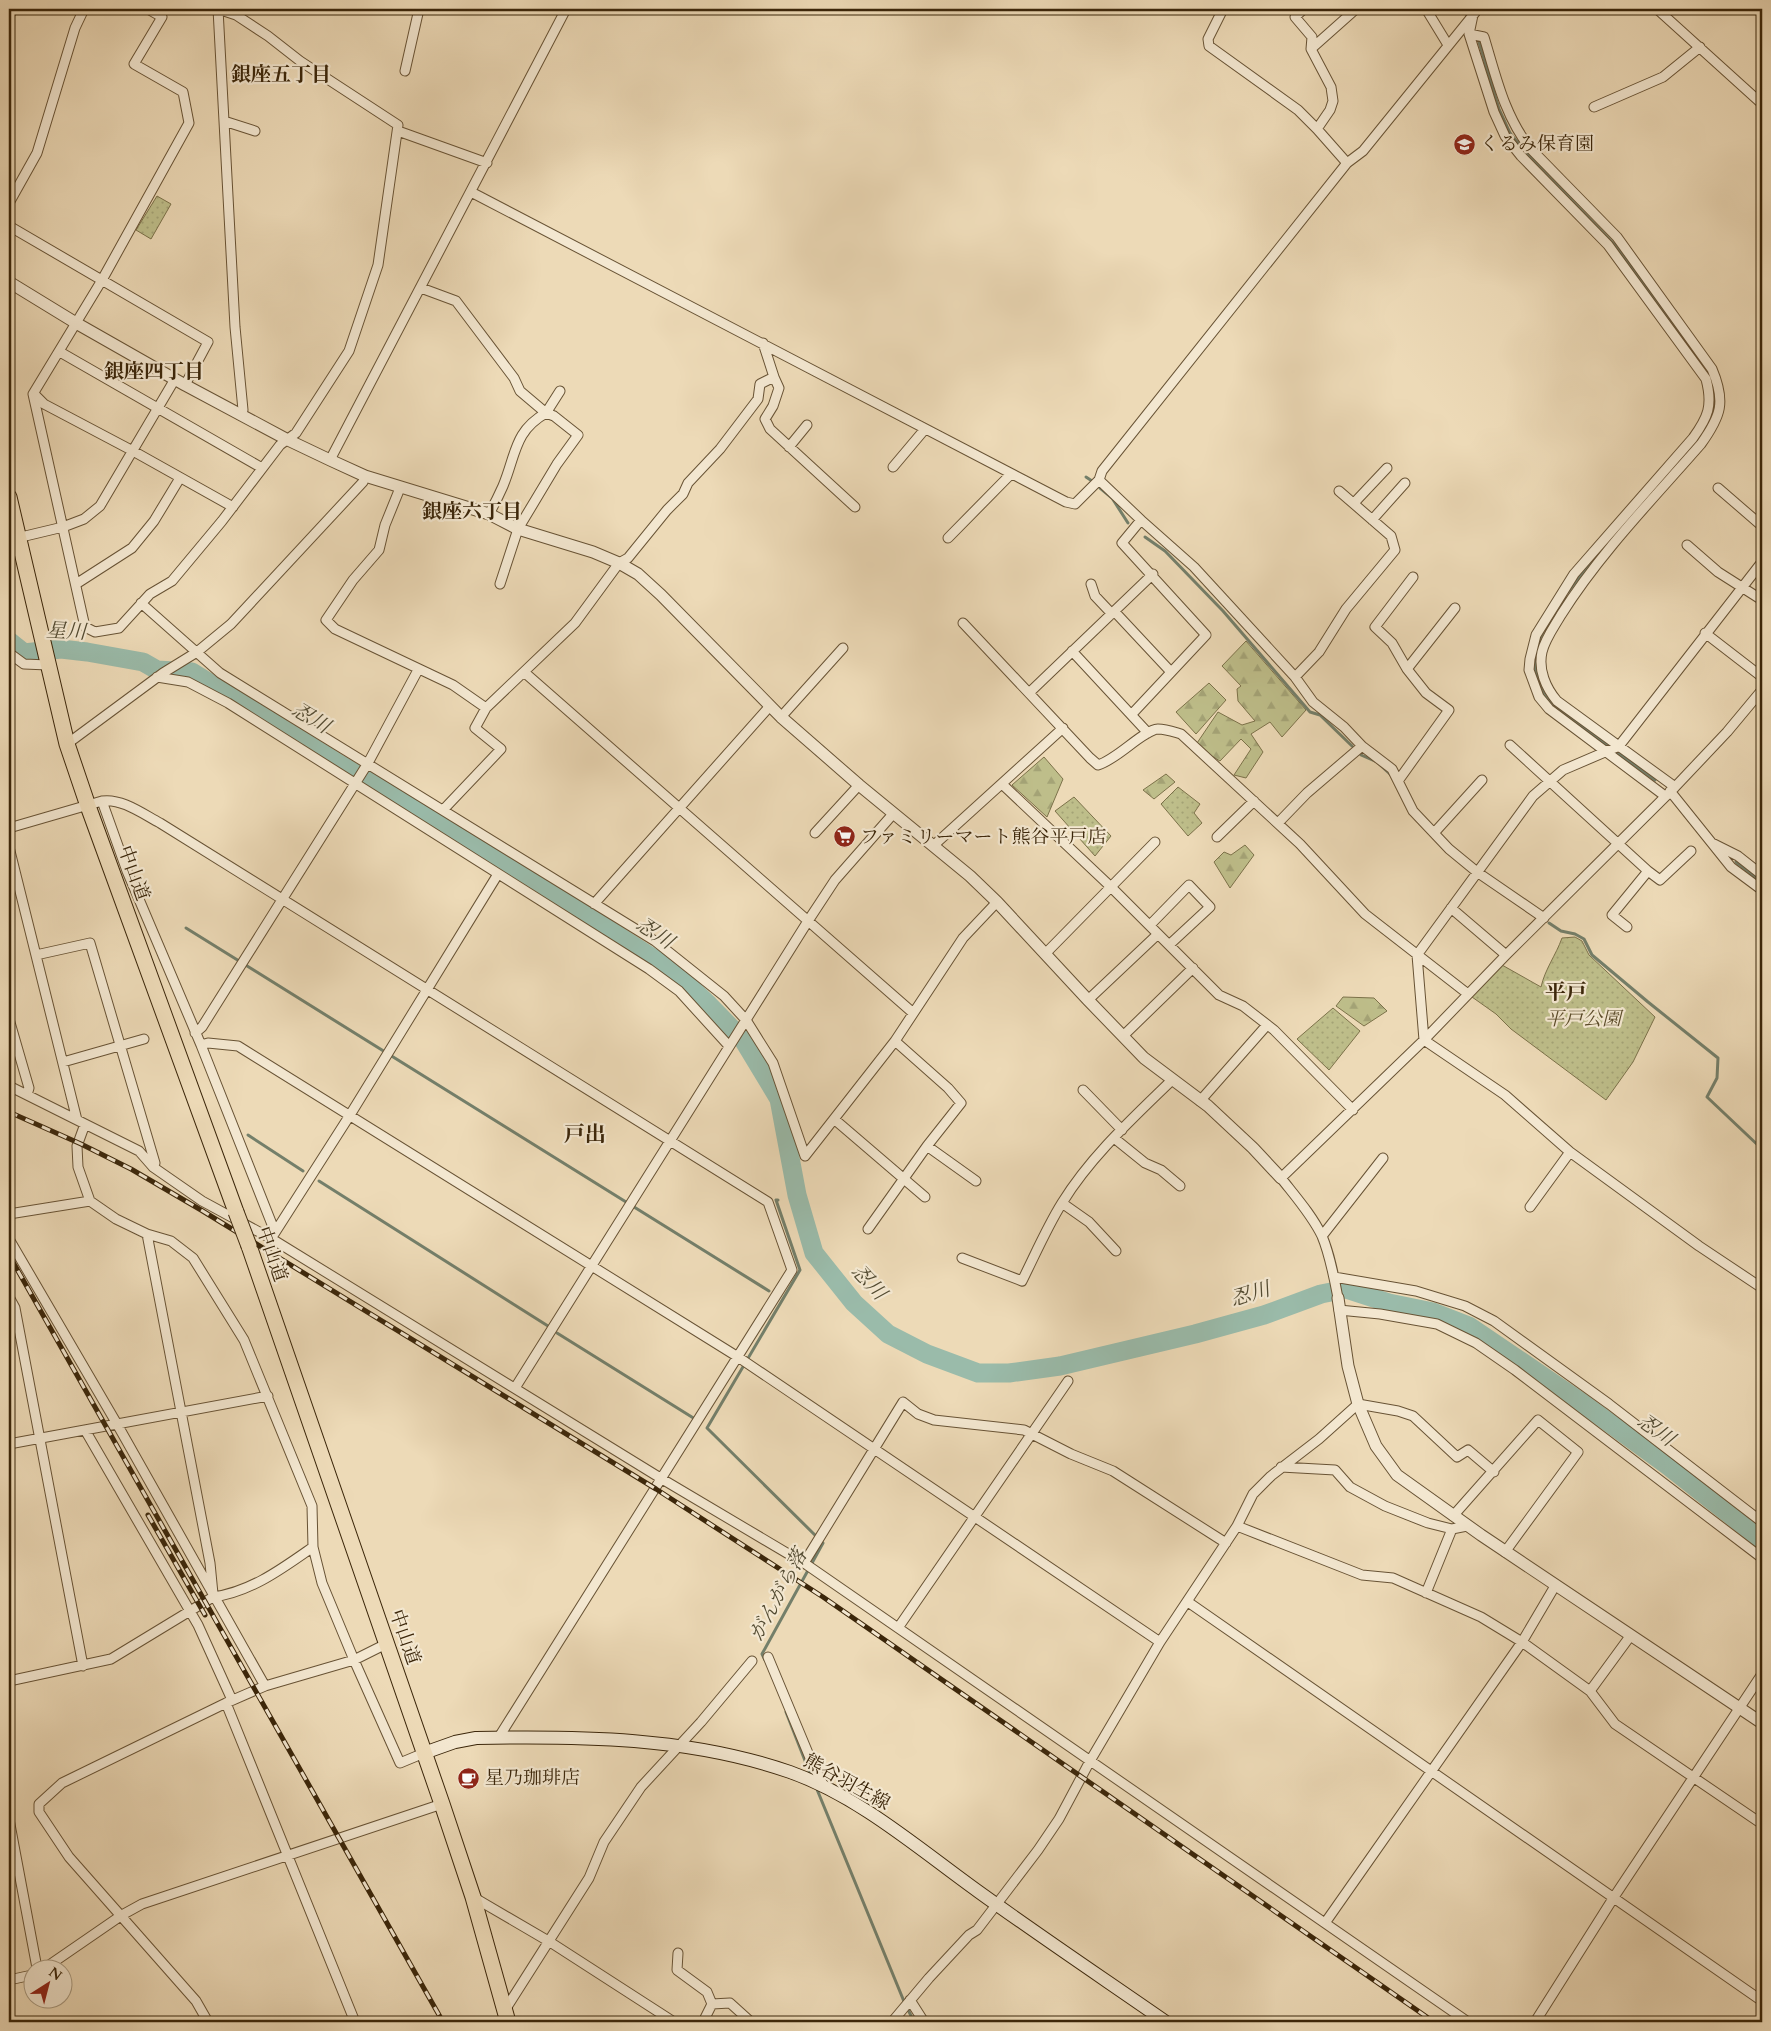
<svg xmlns="http://www.w3.org/2000/svg" width="1771" height="2031" viewBox="0 0 1771 2031" font-family="Cardo,'Noto Serif JP',serif">
  <style>
    .green { fill: url(#green-dots); stroke: #7c724a }
    .forest { fill: url(#forest-firs); stroke: #7c724a }
    .lines { fill: none; stroke-linecap: round; stroke-linejoin: round }
    .stream { stroke: #747f6a; stroke-width: 3 }
    .river { stroke: #9abbaa; stroke-width: 19 }
    .minor-casing { stroke: #685335; stroke-width: 11 }
    .tertiary-casing { stroke: #685335; stroke-width: 13 }
    .secondary-casing { stroke: #3b260a; stroke-width: 14 }
    .trunk-casing { stroke: #3b260a; stroke-width: 17 }
    .minor { stroke: #f3e7d0; stroke-width: 9 }
    .tertiary { stroke: #f3e7d0; stroke-width: 11 }
    .secondary { stroke: #f3e7d0; stroke-width: 12 }
    .trunk { stroke: #eddab7; stroke-width: 15 }
    .rail-casing { stroke: #3b260a; stroke-width: 5 }
    .rail { stroke: #f3e7d0; stroke-width: 3; stroke-dasharray: 9; stroke-linecap: butt }
    .trunk-bridge-casing { stroke: #3b260a; stroke-width: 17; stroke-linecap: butt }
    .trunk-bridge { stroke: #eddab7; stroke-width: 15 }
    .labels { text-anchor: middle; dominant-baseline: central; stroke-width: 4.5; stroke-linejoin: round; paint-order: stroke }
    .poi-label { font-size: 19px; fill: #3b260a; stroke: #f3e7d0; text-anchor: start }
    .street-label { font-size: 19px; fill: #3b260a; stroke: #f3e7d0 }
    .park-label { font-size: 19px; font-style: italic; fill: #5c4c2a; stroke: #f3e7d0 }
    .neighbourhood-label { font-size: 20px; font-weight: bold; fill: #3b260a; stroke: #f3e7d0 }
    .water-label { font-size: 20px; font-style: italic; fill: #534b32; stroke: #f3e7d0 }
    .quarter-label { font-size: 21px; font-weight: bold; fill: #3b260a; stroke: #f3e7d0 }
  </style>
  <defs>
    <pattern id="green-dots" width="8" height="8" patternUnits="userSpaceOnUse" patternTransform="scale(1.25)"><rect width="8" height="8" fill="#bebe8a"/><path d="M2 2h.1M6 6h.1" fill="none" stroke="#a4a376" stroke-width="1.8" stroke-linecap="round"/></pattern>
    <pattern id="forest-firs" width="22" height="20" patternUnits="userSpaceOnUse" patternTransform="scale(1.25)"><rect width="22" height="20" fill="#bebe8a"/><path d="M5 1l3.5 6h-7zM16 11l3.5 6h-7z" fill="#a4a376"/></pattern>
  </defs>
  <rect width="100%" height="100%" fill="#eddab7"/>
  <filter id="stains"><feTurbulence type="fractalNoise" baseFrequency=".004" numOctaves="4"/><feColorMatrix values="0 0 0 0 .2 0 0 0 0 .09 0 0 0 0 .02 0 0 0 .5 -.17"/></filter>
  <radialGradient id="worn" r=".72"><stop offset=".6" stop-color="#630" stop-opacity="0"/><stop offset="1" stop-color="#630" stop-opacity=".3"/></radialGradient>
  <!-- green -->
  <path class="green" d="M157,196L171,204L151,239L136,230Z
    M1178,787L1200,804L1194,813L1202,823L1188,836L1161,804Z
    M1074,797L1111,836L1095,856L1055,811Z
    M1575,937L1582,941L1589,955L1655,1017L1633,1062L1606,1100L1511,1029L1496,1014L1472,997L1502,965L1541,987C1545,969 1556,955 1562,938Z
    M1333,1008L1360,1031L1329,1070L1297,1039Z"/>
  <!-- forest -->
  <path class="forest" d="M1246,641L1306,710L1282,737L1270,722L1251,734L1263,752L1246,778L1234,775L1251,749L1241,739L1220,761L1195,746L1218,712L1242,725L1255,721L1238,701L1237,689L1241,686L1222,666Z
    M1209,683L1226,700L1196,734L1176,712Z
    M1044,757L1063,779L1047,817L1012,785Z
    M1166,774L1175,782L1154,799L1143,790Z
    M1245,845L1254,855L1230,888L1214,862L1224,852L1231,855Z
    M1343,997L1374,998L1387,1011L1364,1026L1336,1006Z"/>
  <g class="lines">
    <!-- stream -->
    <path class="stream" d="M1464,9L1467,15
      M1479,42L1499,109L1510,133L1526,153L1614,244L1709,374C1714,389 1716,403 1711,419C1704,438 1680,460 1666,476C1633,514 1598,551 1568,592
      M1086,477L1092,481
      M1100,488L1112,498L1128,523
      M1145,537L1165,551L1223,611L1310,712L1320,715L1352,746
      M1543,632C1530,656 1533,683 1551,704L1655,780
      M1361,755L1377,762L1391,775
      M1736,862L1762,882
      M1549,923L1561,931L1575,934L1584,939L1592,955L1648,1002L1718,1058L1717,1078L1707,1097L1762,1149
      M186,928L769,1291
      M248,1135L303,1171
      M319,1181L548,1326
      M796,1195H797
      M557,1333L695,1419
      M765,1660L762,1654L823,1543L707,1428L800,1270L776,1200H778
      M786,1712L811,1776
      M816,1787L903,1999L914,2022"/>
    <!-- river -->
    <path class="river" d="M9,641L24,653L61,649L87,652L143,662L157,670L192,672L341,765L483,849L673,971L709,1005L744,1041L779,1099L797,1195L814,1253L854,1303L888,1334L927,1354L978,1373H1009L1060,1366L1195,1334L1264,1315L1321,1294L1346,1289L1389,1303L1433,1312L1469,1326L1578,1400L1667,1465L1762,1540"/>
    <defs>
      <path id="minor" d="M148,9L162,17L134,64L183,92L189,123L102,280L33,394L85,627L95,632L119,628L150,594L172,581L222,521L280,445L296,433L349,351L378,265L398,125L300,61L268,36L236,15L218,9
        M218,9L235,327L243,410L240,415
        M1223,9L1208,39L1209,46L1298,110L1317,129L1347,163
        M1304,9L1295,17L1312,37L1311,49L1331,87L1333,101L1330,110L1317,129
        M1426,9L1448,45
        M1657,9L1762,104
        M1473,15L1469,34L1494,112L1505,136L1521,156L1608,245L1706,379C1713,406 1708,417 1693,438L1574,574L1536,635L1530,659L1529,670L1539,697L1549,709L1665,796
        M1469,34L1484,37C1496,76 1504,115 1530,148L1617,237L1712,369C1726,402 1721,416 1701,444C1653,499 1600,553 1561,615C1554,627 1545,639 1542,652C1538,670 1546,688 1557,701L1675,787
        M1311,49L1356,9
        M405,71L419,9
        M1594,107L1663,77L1700,47
        M224,121L255,131
        M398,131L487,163
        M471,192L1066,502L1075,504L1099,480L1102,471L1347,163L1363,151L1478,9
        M9,203L37,153L75,28L84,9
        M9,226L208,342L185,385
        M421,288L456,301L514,378L520,391L546,413C514,431 516,455 503,486C499,495 494,505 489,514
        M60,352L262,468
        M774,377L779,388L773,406L765,419L770,429L855,507
        M34,394L44,404L133,451L233,507
        M789,447L807,425
        M330,460L566,9
        M893,467L925,429
        M1099,480L1141,520L1194,567L1295,677L1313,702L1344,727L1362,746L1392,769L1413,811L1449,849L1477,872L1544,918
        M400,488L385,525L379,550L353,580L326,620L335,629L453,685L486,708L575,623L619,563L628,558L667,510L683,494L688,483L720,449L758,399L760,384L774,377L763,343
        M1718,488L1762,526
        M1354,503L1387,468
        M1372,520L1405,483
        M17,538L63,527L84,519L100,506L175,379
        M948,538L1011,474
        M1687,545L1718,572L1762,600
        M1762,562L1619,746L1563,770L1533,796L1417,955L1424,1040L1505,1095L1570,1152L1699,1246L1762,1288
        M76,584L132,548L154,521L180,478
        M500,584L518,529L557,464L578,435L554,416L546,413L560,391
        M1091,584L1095,596L1112,614
        M141,603L220,673L655,941L724,996L746,1020L773,1063L805,1156
        M1114,611L1171,672
        M963,623L1090,758L1098,765C1118,759 1143,730 1158,729C1166,729 1174,732 1181,734L1300,844L1365,914L1468,994
        M1705,633L1762,677
        M1072,651L1148,733
        M9,653L24,664L48,665
        M1407,669L1455,608
        M524,672L912,1012
        M157,677L188,682L228,703L649,969L679,991L729,1046
        M1295,677L1319,652L1346,609L1395,550L1391,536L1339,491
        M1030,692L1153,574
        M1132,714L1206,635L1122,543L1141,520
        M781,717L843,648
        M67,744L163,673L197,652L231,624L363,482L365,476
        M1510,745L1648,871L1612,915L1627,927
        M1398,781L1449,710L1426,693L1407,669L1392,643L1375,627L1413,577
        M1002,784L1111,887L1219,995L1243,1006L1274,1030L1353,1110
        M1670,791L1731,867L1762,890
        M102,801L127,871L201,1045L275,1232
        M444,809L501,749L475,728L486,708
        M1278,823L1307,793L1362,746
        M9,828L102,801C122,798 143,814 160,823L768,1202L792,1270L499,1737
        M815,833L859,785
        M1434,833L1482,780
        M1217,837L1254,801
        M1714,844L1738,856L1762,875
        M933,846L1063,728
        M9,847L77,1120
        M1648,871L1660,880L1691,851
        M594,904L770,706
        M1451,908L1506,955
        M1150,925L1189,885L1210,907L1169,945
        M1045,954L1155,842
        M36,955L90,943L155,1163L153,1167
        M1088,1000L1158,934
        M9,1019L29,1088L27,1095L139,1151L153,1167L202,1201L272,1239L662,1479L807,1565L1468,2022
        M195,1033L202,1027L368,763L418,670
        M1123,1036L1193,968
        M201,1045L208,1043L238,1046L738,1357L1160,1642
        M63,1062L144,1039
        M9,1086L27,1095
        M1083,1090L1122,1130
        M1200,1101L1267,1025
        M834,1119L925,1197
        M85,1124L77,1146L78,1167L90,1201L116,1219L147,1234L171,1241L193,1258L244,1340L312,1506L313,1547L322,1583L354,1660L400,1763L424,1753
        M1114,1138L1145,1163L1161,1170L1180,1186
        M927,1146L976,1181
        M805,1156L895,1041
        M1062,1203L1089,1222L1116,1251
        M1530,1207L1570,1152
        M9,1214L90,1201
        M868,1229L927,1146L961,1103L948,1088L895,1041L963,938L997,902
        M147,1234L210,1563L213,1594
        M274,1234L350,1115L498,874
        M1322,1236L1383,1158
        M9,1239L117,1424L265,1686
        M962,1258L1022,1281C1035,1255 1047,1227 1062,1203C1091,1156 1133,1118 1172,1080
        M1334,1277L1416,1291L1465,1306L1494,1321L1609,1404L1762,1522
        M9,1297L15,1308L83,1666
        M1338,1298C1334,1277 1330,1255 1322,1236C1312,1215 1295,1196 1281,1178L1424,1040L1506,955L1675,787L1727,732L1762,690
        M1339,1310L1380,1314L1437,1324L1476,1343L1515,1370L1762,1558
        M515,1388L808,921L835,880L893,814
        M85,1430L198,1625L232,1700
        M9,1444L268,1396
        M1281,1467L1335,1470L1350,1487L1385,1506L1428,1523L1452,1529L1467,1526
        M1453,1516L1538,1420L1578,1452L1505,1552
        M1237,1526L1362,1575L1393,1578L1481,1617L1522,1642L1590,1691L1615,1724L1762,1824
        M804,1563L903,1402L918,1414L934,1420L1024,1430L1071,1454L1113,1471L1226,1543
        M1426,1593L1452,1529
        M1188,1602L1762,2001
        M898,1628L1068,1381
        M768,1657L813,1765L825,1788
        M9,1681L111,1659L213,1597C251,1592 283,1568 313,1547
        M1590,1691L1631,1635
        M9,1819L37,1968
        M473,1897L550,1942L674,2022
        M1325,1923L1522,1642L1555,1586
        M678,1953L677,1970L707,1992L712,2004L703,2022
        M45,1968L122,1915L142,1904L442,1804
        M9,1980L32,1975
        M910,2000L924,2022
        M712,2004L730,2003L751,2022
        M505,2010L589,1878L604,1842L641,1787L701,1722L752,1661
        M208,2022L196,2001L69,1857L39,1812V1804L62,1783L226,1703
        M355,2022L226,1703L265,1686L354,1660L386,1644
        M892,2022L929,1978L969,1935L977,1930L1038,1850L1059,1819L1090,1761L1160,1642L1237,1526L1253,1494L1271,1476L1319,1439L1358,1404L1398,1411L1413,1416L1457,1457L1468,1450L1494,1472
        M1535,2022L1614,1897L1762,1674"/>
      <path id="tertiary" d="M9,14L11,9
        M9,282L76,323L185,385L288,440L330,460L365,476L489,514L518,529L593,552L619,563L638,574L661,595L781,717L859,785L970,876L997,902L1088,1000L1144,1058L1208,1106L1253,1148L1281,1178
        M1338,1298L1348,1366L1358,1404L1376,1446L1397,1475L1481,1535L1762,1723"/>
      <path id="secondary" d="M424,1753L455,1742L476,1738C581,1736 689,1737 790,1772C860,1797 919,1849 979,1892C1040,1936 1104,1979 1166,2022"/>
      <path id="trunk" d="M9,497L67,744L88,806L236,1212
        M249,1246L442,1804L473,1897L508,2022"/>
    </defs>
    <!-- minor casing -->
    <use href="#minor" class="minor-casing"/>
    <!-- tertiary casing -->
    <use href="#tertiary" class="tertiary-casing"/>
    <!-- secondary casing -->
    <use href="#secondary" class="secondary-casing"/>
    <!-- trunk casing -->
    <use href="#trunk" class="trunk-casing"/>
    <!-- minor -->
    <use href="#minor" class="minor"/>
    <!-- tertiary -->
    <use href="#tertiary" class="tertiary"/>
    <!-- secondary -->
    <use href="#secondary" class="secondary"/>
    <!-- trunk -->
    <use href="#trunk" class="trunk"/>
    <defs>
      <path id="rail" d="M9,1112L81,1144L131,1169L201,1210L656,1489L823,1597L1434,2022
        M9,1255L443,2022
        M148,1515L205,1615"/>
    </defs>
    <!-- rail casing -->
    <use href="#rail" class="rail-casing"/>
    <!-- rail -->
    <use href="#rail" class="rail"/>
    <defs>
      <path id="trunk-bridge" d="M236,1212L249,1246"/>
    </defs>
    <!-- trunk-bridge casing -->
    <use href="#trunk-bridge" class="trunk-bridge-casing"/>
    <!-- trunk-bridge -->
    <use href="#trunk-bridge" class="trunk-bridge"/>
  </g>
  <!-- icons -->
  <defs>
    <symbol id="school-disc" viewBox="-11 -11 22 22"><circle r="9.5" fill="#8f2418" stroke="#f3e7d0"/><path d="M0-5L7-2L0 1L-7-2ZM-4 1L0 2.5L4 1V4Q0 6-4 4Z" fill="#fff"/></symbol>
    <symbol id="supermarket-disc" viewBox="-11 -11 22 22"><circle r="9.5" fill="#8f2418" stroke="#f3e7d0"/><path d="M-6-5.5h2.5l.6 2H6L4.5 2H-2.5L-4.4-4H-6ZM-1.5 3.2a1.3 1.3 0 1 0 .1 0ZM3 3.2a1.3 1.3 0 1 0 .1 0Z" fill="#fff"/></symbol>
    <symbol id="cafe-disc" viewBox="-11 -11 22 22"><circle r="9.5" fill="#8f2418" stroke="#f3e7d0"/><path d="M-5.5-4.5H6V0H3Q3 3.5 0 3.5H-2.5Q-5.5 3.5-5.5 0ZM3-3.2v2h1.7v-2ZM-6 4.5H4V6H-6Z" fill="#fff"/></symbol>
  </defs>
  <g fill-rule="evenodd">
    <use href="#school-disc" x="1452" y="132" width="25" height="25"/>
    <use href="#supermarket-disc" x="832" y="824" width="25" height="25"/>
    <use href="#cafe-disc" x="456" y="1766" width="25" height="25"/>
  </g>
  <g class="labels">
    <!-- poi labels -->
    <g class="poi-label">
      <text x="1480" y="144">くるみ保育園</text>
      <text x="860" y="837">ファミリーマート熊谷平戸店</text>
      <text x="485" y="1778">星乃珈琲店</text>
    </g>
    <!-- street labels -->
    <g class="street-label">
      <text transform="translate(134 873) rotate(70)">中山道</text>
      <text transform="translate(272 1254) rotate(71)">中山道</text>
      <text transform="translate(405 1637) rotate(71)">中山道</text>
      <text transform="translate(847 1782) rotate(29)">熊谷羽生線</text>
    </g>
    <!-- park labels -->
    <g class="park-label">
      <text x="1583" y="1019">平戸公園</text>
    </g>
    <!-- neighbourhood labels -->
    <g class="neighbourhood-label">
      <text x="281" y="74">銀座五丁目</text>
      <text x="154" y="371">銀座四丁目</text>
      <text x="472" y="511">銀座六丁目</text>
    </g>
    <!-- water labels -->
    <g class="water-label">
      <text transform="translate(66 631) rotate(3)">星川</text>
      <text transform="translate(311 718) rotate(31)">忍川</text>
      <text transform="translate(655 933) rotate(33)">忍川</text>
      <text transform="translate(869 1282) rotate(47)">忍川</text>
      <text transform="translate(1250 1294) rotate(-17)">忍川</text>
      <text transform="translate(1656 1430) rotate(35)">忍川</text>
      <text transform="translate(778 1595) rotate(-62)">がんがら落</text>
    </g>
    <!-- quarter labels -->
    <g class="quarter-label">
      <text x="1566" y="992">平戸</text>
      <text x="585" y="1134">戸出</text>
    </g>
  </g>
  <!-- margin -->
  <rect width="1771" height="2031" fill="none" stroke="#eddab7" stroke-width="30"/>
  <rect x="10" y="10" width="1751" height="2011" fill="none" stroke="#3b260a" stroke-width="2.5"/>
  <rect x="15" y="15" width="1741" height="2001" fill="none" stroke="#3b260a"/>
  <!-- north arrow -->
  <g transform="translate(48 1984) rotate(36)"><circle r="24" fill="#f3e7d0" stroke="#a99a81"/>
  <path d="M0-4L9 19L0 12L-9 19Z" fill="#8f2418"/>
  <text y="-8" font-size="14" font-weight="bold" text-anchor="middle" fill="#3b260a">N</text>
  </g>
  <rect width="100%" height="100%" filter="url(#stains)"/>
  <rect width="100%" height="100%" fill="url(#worn)"/>
</svg>
